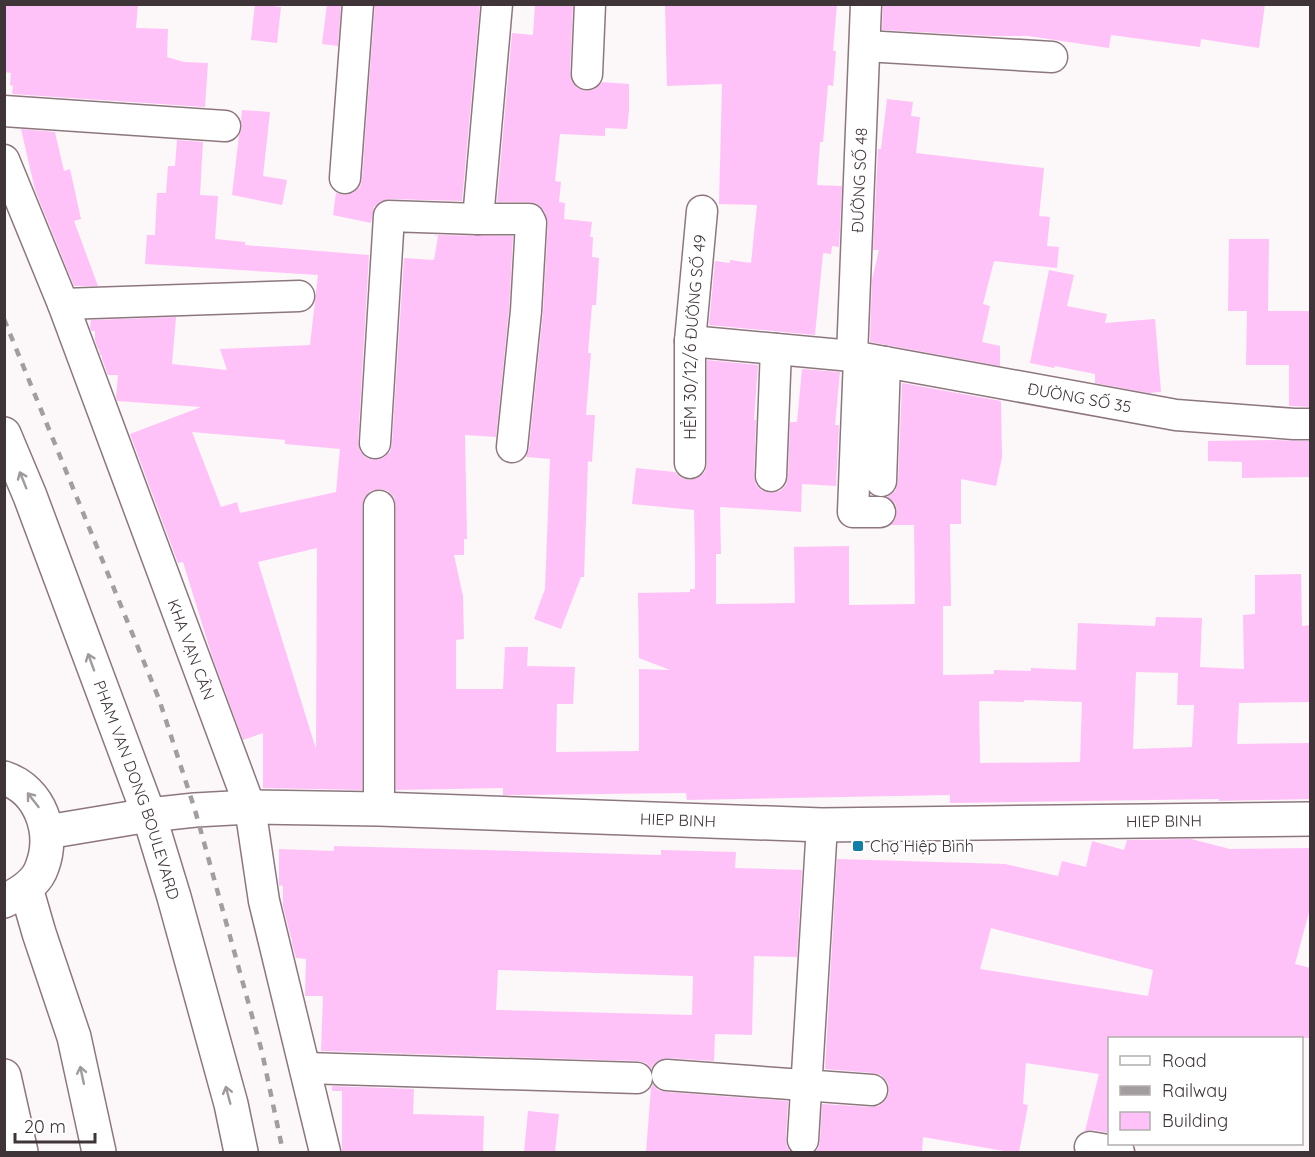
<svg xmlns="http://www.w3.org/2000/svg" width="1315" height="1157" viewBox="0 0 1315 1157" font-family="Quicksand,sans-serif">
  <style>
    .building { fill: #ffc2f8; fill-rule: evenodd }
    .lines { fill: none; stroke-linecap: round; stroke-linejoin: round }
    .minor-casing { stroke: #8d777f; stroke-width: 33 }
    .major-casing { stroke: #8d777f; stroke-width: 36 }
    .highway-casing { stroke: #8d777f; stroke-width: 36 }
    .minor { stroke: #fff; stroke-width: 30 }
    .major { stroke: #fff; stroke-width: 33 }
    .highway { stroke: #fff; stroke-width: 33 }
    .rail { stroke: #a49d9f; stroke-width: 4.5; stroke-dasharray: 8 8; stroke-linecap: butt }
    .oneway { stroke: #9f9a9c }
    .poi-dot { fill: #117fa8; stroke: #fff; stroke-width: 2 }
    .labels { text-anchor: middle; dominant-baseline: central; stroke-width: 4.5; stroke-linejoin: round; paint-order: stroke }
    .street-label { font-size: 16px; fill: #3f3538; stroke: #fff }
    .poi-label { font-size: 16px; fill: #3f3538; stroke: #fff; text-anchor: start }
  </style>
  <rect width="100%" height="100%" fill="#fcf7f8"/>
  <!-- building -->
  <path class="building" d="M4,4H138L136,28L168,29L167,57L184,62L208,63L205,107L12,94L13,86L10,85L11,73L4,72Z
    M255,4L281,7L277,43L251,40Z
    M327,4H341L338,46L322,44Z
    M375,4H480L462,201L390,199L382,201L374,207L371,223L333,215L336,193L344,195L353,193L360,187L362,179Z
    M535,4H573L570,73L572,81L577,88L587,91L595,89L602,82L629,84V111L627,129L605,128V136L560,134L555,181L561,182L559,202L565,203L564,219L592,222L590,237H593L592,257L599,258L596,305H592L588,353H591L586,415H595L592,462L588,461L584,577H581L561,629L534,619L545,589L550,459L526,457L529,449L543,313L548,223L544,211L537,204L529,202H497L512,33L533,35Z
    M665,4H837L833,51H836L833,86L828,85L823,142H820L817,185L842,186L839,247L832,246L831,254L823,253L815,335L709,325L715,261L730,263V260L751,263L757,205L719,204L722,84L667,86Z
    M883,4H1265L1259,48L1201,39L1200,47L1111,35L1109,48L1028,36H993L882,30Z
    M887,99L913,102L911,116L920,117L916,153L1044,168L1039,216L1050,217L1047,246L1059,247L1057,268L994,261L983,304L990,306L982,342L1000,346V366L870,342L872,280L879,250H873L878,149H881Z
    M242,110L270,112L263,176L287,180L282,205L232,195L239,135L242,128L241,121Z
    M21,129L55,132L64,171L70,169L81,219L74,221L98,286H74L35,190Z
    M177,140L203,142L200,195L218,196L215,239L245,242V245L369,255L358,442L360,451L365,457L373,460L383,458L390,452L392,444L404,258L434,260L438,236L433,235L513,236L509,310L496,437L465,435L467,539H464V555H454L463,596L464,639L456,640V689H503L505,647H528L527,666L575,667L573,704H557L556,752L639,751V669L670,670L639,658L638,593L690,592V589H695V556L694,510L632,504L636,468L675,472L681,478L689,480L698,478L705,472L707,463V360L758,365L754,420H756L754,476L756,485L761,490L770,493L780,491L786,485L788,477L790,422H797L802,369L840,372L835,425H839L836,486L802,484L801,512L720,507L721,554H716V604L795,603L794,547L849,546V605L915,604L914,525H890L895,520L897,511L895,503L887,497L895,491L898,482L902,383L1001,401L1002,457L996,486L961,479V524H950L951,606H943V675L994,674V670L1031,671V668L1076,670L1078,623L1155,626L1156,617L1202,618L1200,667L1244,669L1243,615L1255,614V575L1301,574L1302,626L1311,625V702L1239,703L1237,744L1311,743V799L1219,801V799L950,803V795L687,800L686,793L520,795H503V788L396,790V506L394,497L388,491L380,489L370,491L364,498L362,506V790L263,788V733L243,740L212,656L183,562L178,563L130,434L201,407L117,401L116,397L118,375H108L102,359V355H100L99,349H98L95,340V331H91L90,328L91,320L176,317L172,364L227,370L220,349L310,345L318,275L145,264L147,235H155L157,193H166L168,166H175ZM192,432L285,440V444L340,449L336,492L240,513L237,502L221,507ZM317,548L316,749L258,562ZM1136,672L1178,673L1177,705H1194L1192,747L1133,749ZM1024,700L1082,702L1080,762L980,763L979,701L1024,702Z
    M1229,239H1269L1268,311H1311V407L1289,406V365H1246L1247,311H1228Z
    M1049,270L1074,275L1067,306L1107,314L1105,323L1155,319L1161,392L1149,393L1095,383V374L1055,366L1054,368L1030,363Z
    M1272,440L1311,441V477L1242,478V462L1208,461V441Z
    M1191,839L1230,849L1311,848V905L1295,964L1311,968V1038H1110V1133L1093,1130L1085,1131L1099,1074L1026,1063L1023,1104L1028,1105L1019,1152H1010L923,1137L922,1152H814L818,1149L820,1141L822,1104L871,1107L879,1106L886,1100L889,1092L888,1083L881,1075L873,1073L825,1069L837,859L1005,864L1058,876L1062,861L1086,867L1092,841L1124,850L1127,840ZM991,928L1153,970L1148,996L980,969Z
    M334,846L661,855V850L736,852L735,868L802,870L797,957L754,956L752,1035L715,1034L714,1061L668,1058L659,1060L653,1065L651,1069L646,1063L638,1061L321,1051L323,996H305L306,959L296,958L292,944V938H291L283,906V886L279,885V849L334,851ZM498,970L693,976L692,1015L496,1010Z
    M653,1084L658,1090L666,1092L788,1101L786,1139L787,1147L792,1152H646L651,1088Z
    M332,1086L414,1089L413,1114L484,1116L483,1152H342V1091H332Z
    M528,1111L559,1114L555,1152H524Z"/>
  <g class="lines">
    <defs>
      <g id="minor">
        <path d="M865,46L1052,57"/>
        <path d="M587,74L590,4"/>
        <path d="M4,111L225,126"/>
        <path id="s1" d="M4,160L63,304L250,807L264,901L325,1152"/>
        <path d="M345,178L358,4"/>
        <path d="M478,219L497,4"/>
        <path d="M63,304L299,296"/>
        <path id="s2" d="M690,341L852,356L1176,415L1294,424H1310"/>
        <path id="s3" d="M852,356L866,4"/>
        <path d="M859,358L853,512H880"/>
        <path d="M375,443L389,216L478,219H529L531,223L526,311L512,447"/>
        <path id="s4" d="M690,463V341L702,211"/>
        <path d="M771,476L776,349"/>
        <path d="M881,481L885,362"/>
        <path d="M379,506V809"/>
        <path d="M305,1068L637,1078"/>
        <path d="M667,1075L872,1090"/>
        <path d="M803,1140L822,825"/>
        <path d="M1090,1147L1119,1152"/>
      </g>
      <g id="major">
        <path id="s5" d="M4,434L30,496L149,815L174,897L231,1104L241,1152"/>
        <path id="s6" d="M47,832L149,815L195,810L250,807L379,809L822,825L1310,819"/>
      </g>
      <path id="highway" d="M4,778C41,790 55,833 42,867C37,883 19,894 4,901
        M26,888L39,933L74,1037L99,1152
        M4,1076L21,1152"/>
    </defs>
    <!-- minor casing -->
    <use href="#minor" class="minor-casing"/>
    <!-- major casing -->
    <use href="#major" class="major-casing"/>
    <!-- highway casing -->
    <use href="#highway" class="highway-casing"/>
    <!-- minor -->
    <use href="#minor" class="minor"/>
    <!-- major -->
    <use href="#major" class="major"/>
    <!-- highway -->
    <use href="#highway" class="highway"/>
    <!-- rail -->
    <path class="rail" d="M4,319L159,699L195,810L262,1052L283,1152"/>
  </g>
  <!-- one-way arrows -->
  <defs><path id="oneway-shaft" d="M-6 0H5M1.5-3L5.5 0L1.5 3" fill="none" stroke-width="1.6" stroke-linecap="round" stroke-linejoin="round" transform="scale(1.5)"/></defs>
  <g class="oneway">
    <use href="#oneway-shaft" transform="translate(23 480) rotate(-112)"/>
    <use href="#oneway-shaft" transform="translate(91 662) rotate(-110)"/>
    <use href="#oneway-shaft" transform="translate(33 800) rotate(-128)"/>
    <use href="#oneway-shaft" transform="translate(82 1075) rotate(-102)"/>
    <use href="#oneway-shaft" transform="translate(228 1095) rotate(-105)"/>
  </g>
  <!-- markers -->
  <rect class="poi-dot" x="852" y="840" width="12" height="12" rx="3"/>
  <g class="labels">
    <!-- street labels -->
    <g class="street-label">
      <text stroke="none"><textPath href="#s3" startOffset="176">ĐƯỜNG SỐ 48</textPath></text>
      <text stroke="none"><textPath href="#s4" startOffset="126">HẺM 30/12/6 ĐƯỜNG SỐ 49</textPath></text>
      <text stroke="none"><textPath href="#s2" startOffset="394">ĐƯỜNG SỐ 35</textPath></text>
      <text stroke="none"><textPath href="#s1" startOffset="524">KHA VẠN CÂN</textPath></text>
      <text stroke="none"><textPath href="#s5" startOffset="380">PHAM VAN DONG BOULEVARD</textPath></text>
      <text stroke="none"><textPath href="#s6" startOffset="633">HIEP BINH</textPath></text>
      <text stroke="none"><textPath href="#s6" startOffset="1119">HIEP BINH</textPath></text>
    </g>
    <!-- poi labels -->
    <g class="poi-label">
      <text x="870" y="846">Chợ Hiệp Bình</text>
    </g>
  </g>
  <!-- border -->
  <rect width="1315" height="1157" fill="none" stroke="#3f3538" stroke-width="12"/>
  <!-- legend -->
  <rect x="1108" y="1037" width="195" height="108" fill="#ffffff" stroke="#b2aeaf" stroke-width="1.5"/>
  <rect x="1120" y="1056" width="30" height="9" fill="#ffffff" stroke="#b2aeaf" stroke-width="1.5"/>
  <text x="1162" y="1067" font-size="18" fill="#3f3538">Road</text>
  <rect x="1120" y="1086" width="30" height="9" fill="#a49d9f" stroke="#b2aeaf" stroke-width="1.5"/>
  <text x="1162" y="1097" font-size="18" fill="#3f3538">Railway</text>
  <rect x="1120" y="1112" width="30" height="18" fill="#ffc2f8" stroke="#b2aeaf" stroke-width="1.5"/>
  <text x="1162" y="1127" font-size="18" fill="#3f3538">Building</text>
  <!-- scale -->
  <path d="M15 1133v9h80v-9" fill="none" stroke="#3f3538" stroke-width="3"/>
  <text x="24" y="1133" font-size="18" fill="#3f3538" stroke="#ffffff" stroke-width="4.5" paint-order="stroke">20 m</text>
</svg>
